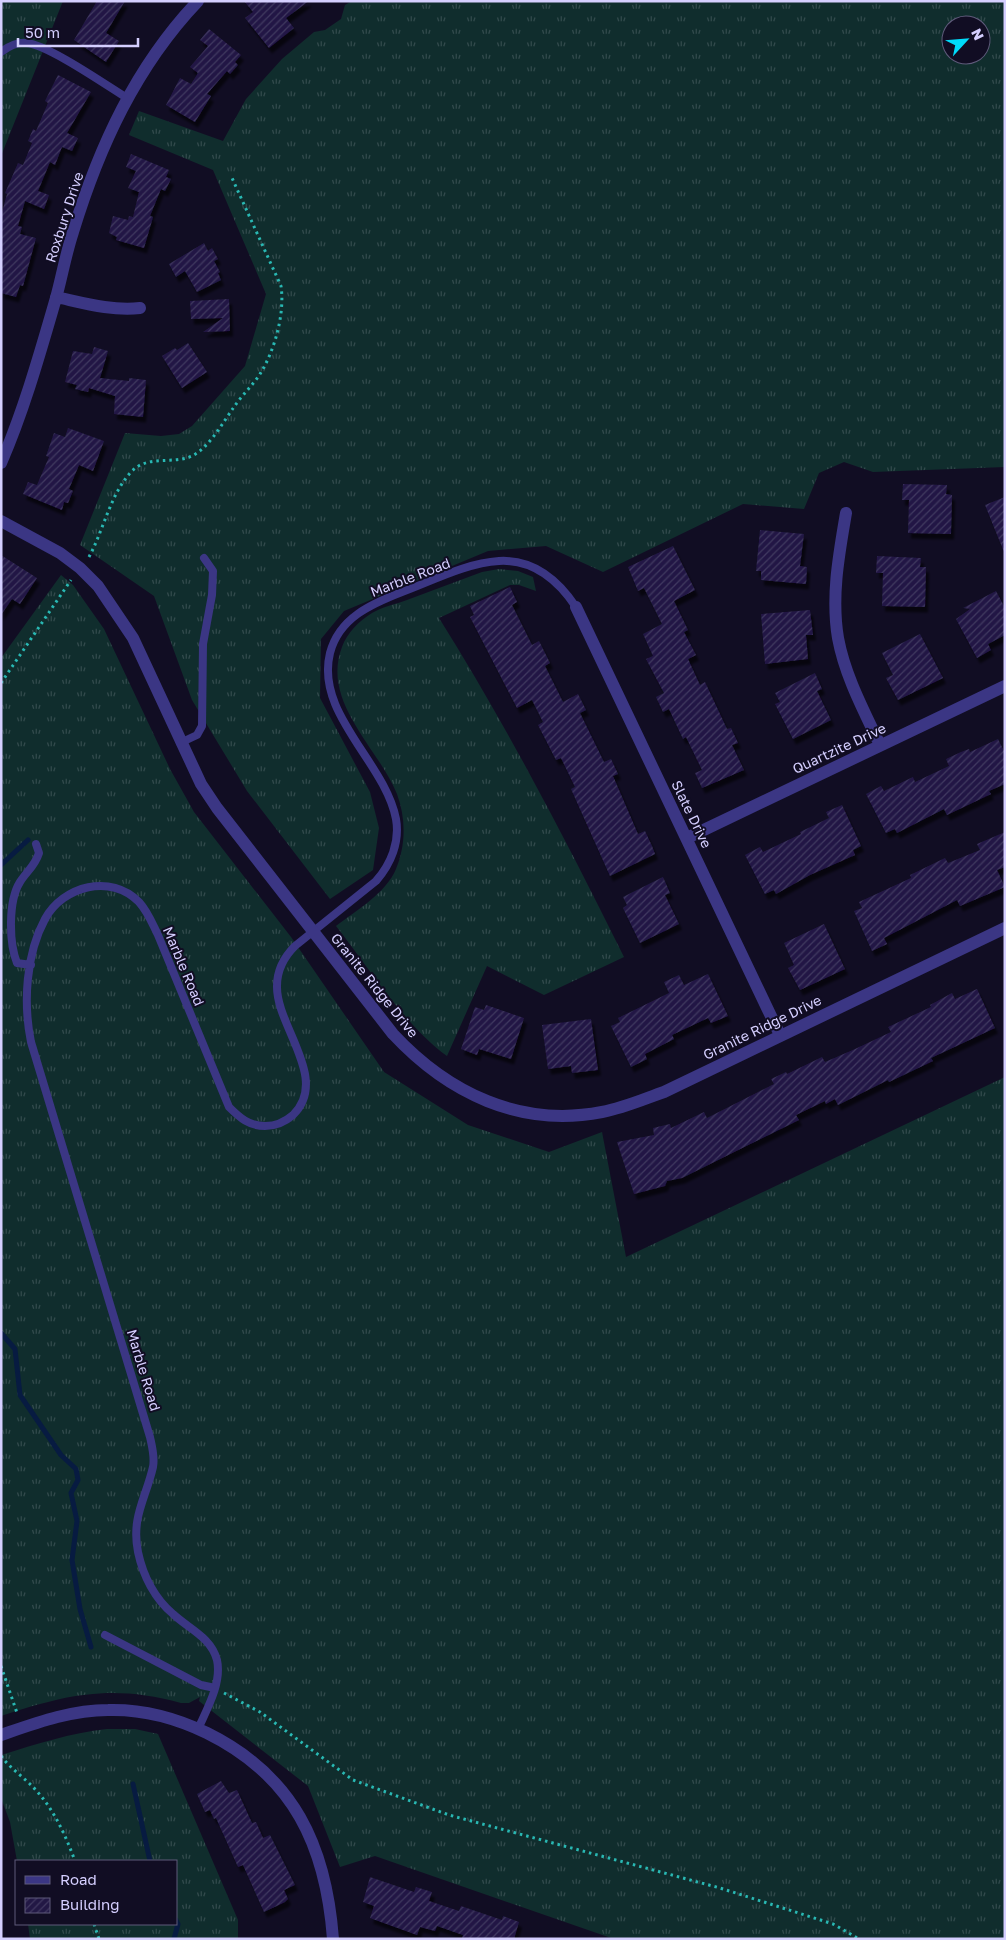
<svg xmlns="http://www.w3.org/2000/svg" width="1006" height="1940" viewBox="0 0 1006 1940" font-family="'Golos Text',sans-serif">
  <style>
    .grass { fill: url(#grass-tufts); fill-rule: evenodd }
    .lines { fill: none; stroke-linecap: round; stroke-linejoin: round }
    .stream { stroke: #071b41; stroke-width: 5 }
    .building { fill: url(#building-hatch); filter: url(#shadow) }
    .path { stroke: #29b8b3; stroke-width: 3; stroke-dasharray: 2.5 4; stroke-linecap: butt }
    .service { stroke: #3b3684; stroke-width: 8 }
    .minor { stroke: #3b3684; stroke-width: 12 }
    .labels { text-anchor: middle; dominant-baseline: central; stroke-width: 4; stroke-linejoin: round; paint-order: stroke }
    .street-label { font-size: 14px; fill: #d5cfff; stroke: #110d23 }
  </style>
  <defs>
    <pattern id="grass-tufts" width="24" height="20" patternUnits="userSpaceOnUse" patternTransform="scale(1.25)"><rect width="24" height="20" fill="#102d2d"/><path d="M3 7l-1-3M5 7V3M7 7l1-3M15 17l-1-3M17 17v-4M19 17l1-3" fill="none" stroke="#324a4c"/></pattern>
    <pattern id="building-hatch" width="6" height="6" patternUnits="userSpaceOnUse" patternTransform="scale(1.25)"><rect width="6" height="6" fill="#221845"/><path d="M-1 1l2-2M0 6l6-6M5 7l2-2" fill="none" stroke="#413961"/></pattern>
    <filter id="shadow"><feDropShadow dx="3" dy="5.5" stdDeviation="1" flood-color="#0009"/></filter>
  </defs>
  <rect width="100%" height="100%" fill="#110d23"/>
  <!-- grass -->
  <path class="grass" d="M1,1H63L1,156Z
    M352,1H1005V467L873,472L844,462L819,473L804,509L743,504L603,572L546,546L488,551L344,611L321,639L320,698L370,792L379,828L373,870L330,899L247,791L192,700L154,596L80,545L125,433L161,436L179,434L192,426L245,366L266,294L213,170L129,135L139,111L223,141L246,99L282,59L314,32L325,30L341,19L345,5ZM951,25H981V55H951Z
    M499,569L518,571L533,577L536,591L519,585H510L439,618C508,728 567,842 624,957L544,995L487,966L447,1056C405,1026 369,968 336,926C357,910 386,893 396,869C406,845 406,818 397,794C378,747 321,702 342,647C347,633 359,621 372,613C382,607 396,604 407,600C432,591 457,581 482,572Z
    M61,575L73,585L104,629L170,769L194,812L291,937L384,1072L468,1125L549,1152L602,1132L626,1257L1005,1077V1939H614L375,1856L340,1867L308,1786L199,1701L200,1697L189,1703H181C113,1684 67,1694 1,1716V658Z
    M107,1729H135L158,1734L238,1920V1939H30L28,1924H176V1861H17L10,1822L1,1798V1755C37,1744 70,1733 107,1729Z"/>
  <g class="lines">
    <!-- stream -->
    <path class="stream" d="M1,865L28,840
      M1,1333L15,1349L20,1395L61,1455L76,1469L78,1480L71,1493L77,1521L72,1560L80,1609L91,1647
      M133,1784L150,1861
      M174,1939L178,1924L176,1920"/>
  </g>
  <!-- building -->
  <path class="building" d="M97,1H125L106,33L119,41L106,62L74,40Z
    M244,1H309L286,18L294,28L269,48L245,18L253,12Z
    M209,29L241,55L235,62L238,65L230,74L227,71L207,94L211,96L195,122L166,105L180,78L191,84L198,73L190,67L208,46L200,40Z
    M58,75L91,92L67,133L78,138L72,151L62,147L55,165L50,162L38,191L49,195L44,209L25,201L18,226L22,227L20,234L36,238L23,286L20,285L16,297L1,293V216L7,194L5,193L18,163L23,165L32,143L28,141L33,129L36,131L48,103L45,101Z
    M131,154L169,170L166,177L171,179L165,191L161,189L150,216L153,217L144,248L116,240L117,237L109,233L113,216L128,220L129,216L133,217L139,192L128,188L136,171L126,167Z
    M204,243L208,251L212,248L218,259L214,261L220,272L218,273L221,280L197,292L185,271L176,277L169,264Z
    M229,299L230,331L203,332L223,318L191,319L190,301Z
    M188,343L207,372L182,388L162,356L175,348L177,350Z
    M94,347L108,351L100,378L129,381V378L146,380L143,417L114,414L115,396L89,388L88,392L75,389L77,385L65,382L73,351L92,354Z
    M68,428L104,441L93,471L79,465L69,489L73,491L68,503L64,502L62,510L23,494L28,482L37,485L49,457L46,456L54,433L65,437Z
    M903,484L947,485L946,494L952,495L951,534L908,533L909,500H902Z
    M1005,497V552H1004L985,505Z
    M760,530L804,534L800,566L807,567L806,584L761,580V571H756Z
    M673,546L695,590L674,601L688,630L684,632L696,655L688,659L700,685L705,682L727,729L731,728L738,743L732,745L744,770L702,788L695,773L702,770L686,737L683,739L669,709L663,712L656,697L664,693L646,659L653,656L643,634L662,624L644,588L638,591L628,567Z
    M1,555L37,578L20,604L12,599L1,615Z
    M877,556L921,558L920,567H926L925,607L882,606L883,573H876Z
    M510,587L517,602L512,605L532,645L539,641L550,663L545,666L563,702L578,694L586,710L580,713L604,762L611,759L618,774L613,776L638,834L645,831L652,846L655,854L610,876L571,789L575,787L561,758L556,760L538,725L543,722L532,700L517,708L470,617L474,615L470,606Z
    M996,591L1005,608V635L988,644L991,650L977,658L956,619L970,609L963,608Z
    M810,610L813,635H806L808,659L765,664L761,614Z
    M920,634L943,678L898,700L886,678L893,675L882,653Z
    M815,673L822,689L817,691L831,720L793,739L775,704L780,702L775,693Z
    M998,739L1005,753V784L989,791L991,794L947,815L944,809L897,833L895,829L886,833L866,794L881,786L884,791L913,777L915,782L949,766L946,759L961,752L969,749L970,752Z
    M842,805L861,846L853,850L855,855L810,875L776,894L774,890L765,894L745,855L760,847L763,852L801,834L800,832L829,818L826,812Z
    M1005,832V867L997,870L1005,887L960,906L957,900L884,938L887,944L872,951L854,911L862,908L859,902L911,878L910,875L945,858L948,863L980,850L977,844Z
    M663,877L670,893L665,895L679,924L640,943L623,908L627,905L623,897Z
    M824,924L845,969L800,990L788,968L794,965L784,943Z
    M708,974L728,1016L711,1023L708,1018L672,1035L674,1039L645,1054L647,1059L631,1067L611,1026L620,1022L618,1018L669,993L664,982L679,975L684,985Z
    M977,989L995,1028L931,1058L933,1061L889,1082L888,1080L838,1105L835,1099L826,1104L825,1101L796,1115L799,1120L682,1178L667,1181L665,1186L634,1194L617,1142L654,1135L653,1128L670,1124L671,1128L704,1112L707,1118L774,1084L771,1079L786,1072L787,1074L822,1057L825,1062L855,1049L891,1032L888,1027L931,1007L930,1005L952,993L955,999Z
    M486,1005L524,1018L511,1059L479,1049L477,1055L461,1049L475,1007L484,1010Z
    M591,1019L598,1070L572,1073L571,1066L548,1069L542,1025Z
    M221,1781L229,1793L237,1790L252,1823L256,1822L263,1838L270,1835L295,1885L284,1890L288,1899L285,1902L264,1912L243,1865L238,1867L216,1818L214,1819L210,1810L205,1812L197,1794Z
    M370,1877L414,1892L416,1887L432,1892L429,1901L459,1911L461,1906L502,1920L503,1916L519,1922L514,1939H462L463,1935L437,1926L435,1931L420,1927L417,1935L370,1918L374,1906L363,1902Z"/>
  <g class="lines">
    <!-- path -->
    <path class="path" d="M89,557C104,529 110,495 131,472C148,454 172,465 192,456C210,447 223,422 234,407C242,395 253,385 260,374C275,350 285,313 281,286L232,178
      M1,683L71,580
      M1,1666L17,1713
      M224,1693L260,1712L353,1780L449,1815L720,1888L833,1924L859,1939
      M1,1756C10,1768 22,1776 32,1786C53,1807 65,1834 75,1861
      M94,1924L99,1939"/>
    <!-- service -->
    <path class="service" d="M1,52C8,47 18,42 26,43C47,44 106,85 127,98
      M180,743L197,735L202,726L203,644L212,595L213,571L204,558
      M31,965L17,963C9,943 8,901 20,882C27,871 35,866 39,853L36,844
      M105,1635L201,1685L215,1688
      M198,1729C207,1709 222,1683 217,1660C211,1637 189,1629 173,1614C155,1599 143,1576 138,1552C131,1517 146,1498 153,1467C155,1457 152,1446 150,1437L31,1042C23,1003 26,954 45,919C63,886 111,873 139,902C148,912 152,923 158,935L229,1107C240,1118 249,1126 265,1126C276,1126 285,1122 293,1115C330,1079 276,1026 277,986C277,970 284,957 295,946L376,881C391,864 400,842 396,819C385,762 315,714 330,653C339,618 371,604 402,592C432,581 466,563 499,561C534,559 558,580 576,607"/>
    <!-- minor -->
    <path class="minor" d="M56,297C84,303 111,311 140,308
      M1,463C24,410 40,353 56,298C62,276 66,253 73,232C99,147 136,66 198,1
      M846,513C839,554 831,596 838,638C845,676 864,711 880,745
      M1,521L60,553L80,568L98,586L133,638L201,784L217,808L393,1034C448,1093 520,1128 602,1112C624,1108 644,1099 664,1092L1005,928
      M576,607L780,1035
      M687,838L1005,686
      M1,1735C36,1723 71,1710 108,1710C143,1709 176,1718 207,1733C294,1776 326,1846 333,1939"/>
  </g>
  <g class="labels">
    <!-- street labels -->
    <g class="street-label">
      <text transform="translate(64 217) rotate(-72)">Roxbury Drive</text>
      <text transform="translate(410 577) rotate(-21)">Marble Road</text>
      <text transform="translate(839 748) rotate(-25)">Quartzite Drive</text>
      <text transform="translate(692 814) rotate(64)">Slate Drive</text>
      <text transform="translate(184 966) rotate(67)">Marble Road</text>
      <text transform="translate(375 985) rotate(51)">Granite Ridge Drive</text>
      <text transform="translate(762 1027) rotate(-26)">Granite Ridge Drive</text>
      <text transform="translate(144 1370) rotate(73)">Marble Road</text>
    </g>
  </g>
  <!-- border -->
  <rect width="1006" height="1940" fill="none" stroke="#d5cfff" stroke-width="5"/>
  <!-- legend -->
  <rect x="15" y="1860" width="162" height="65" fill="#110d23" stroke="#5f5b7b"/>
  <rect x="25" y="1876" width="25" height="8" fill="#3b3684" stroke="#5f5b7b"/>
  <text x="60" y="1885" font-size="15" fill="#d5cfff">Road</text>
  <rect x="25" y="1898" width="25" height="15" fill="url(#building-hatch)" stroke="#5f5b7b"/>
  <text x="60" y="1910" font-size="15" fill="#d5cfff">Building</text>
  <!-- north arrow -->
  <g transform="translate(966 40) rotate(64)"><circle r="24" fill="#110d23" stroke="#5f5b7b"/>
  <path d="M0-4L9 19L0 12L-9 19Z" fill="#00dbfa"/>
  <text y="-8" font-size="14" font-weight="bold" text-anchor="middle" fill="#d5cfff">N</text>
  </g>
  <!-- scale -->
  <path d="M18 38v8h120v-8" fill="none" stroke="#d5cfff" stroke-width="2.5"/>
  <text x="25" y="38" font-size="15" fill="#d5cfff" stroke="#110d23" stroke-width="4" paint-order="stroke">50 m</text>
</svg>
